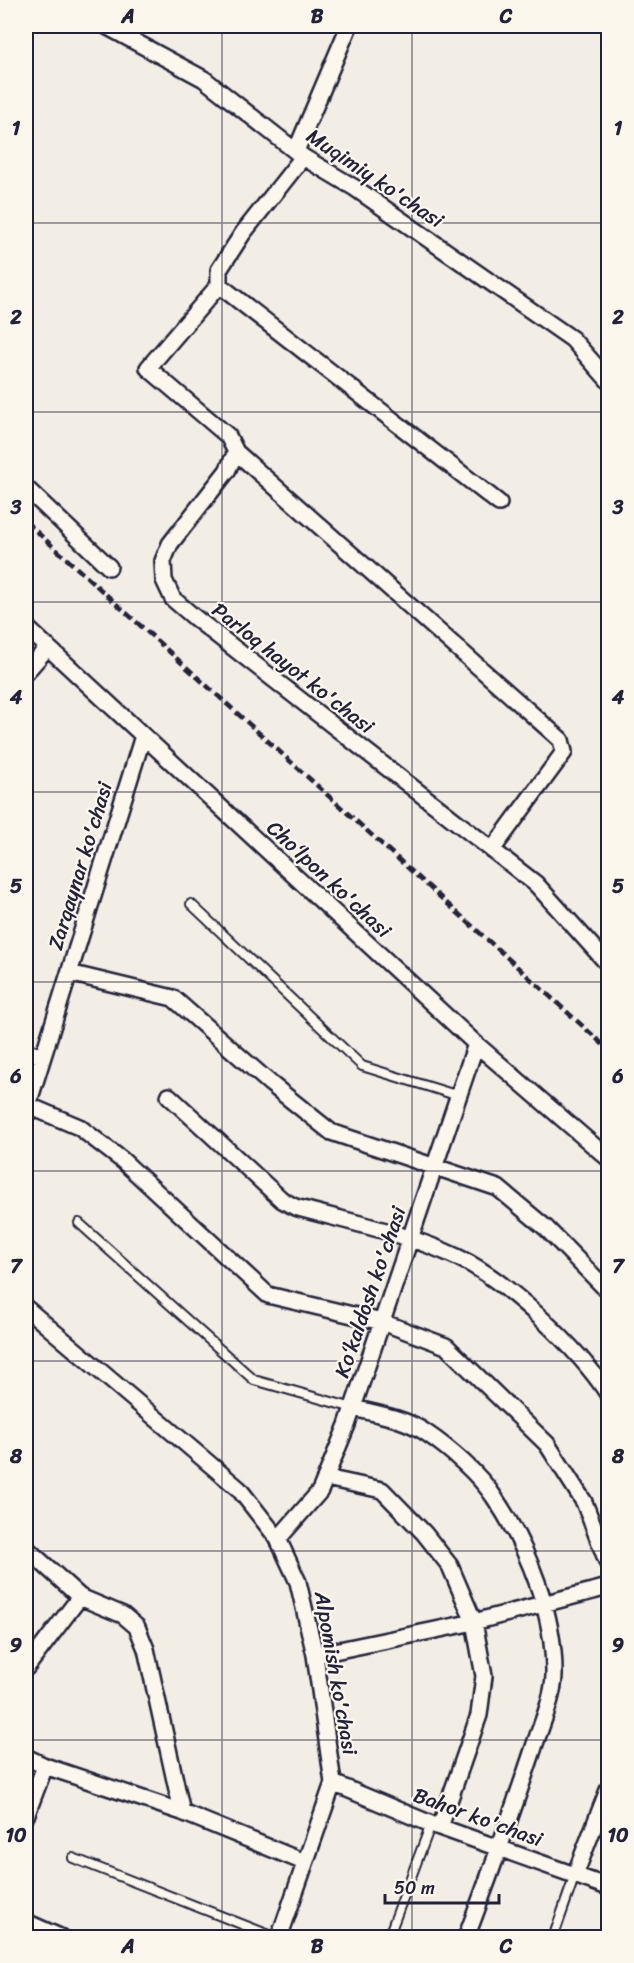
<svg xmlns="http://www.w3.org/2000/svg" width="634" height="1963" viewBox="0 0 634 1963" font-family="Sriracha,sans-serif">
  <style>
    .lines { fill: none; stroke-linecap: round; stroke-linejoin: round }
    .lane-casing { stroke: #22223b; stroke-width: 12 }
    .street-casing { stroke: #22223b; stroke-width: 20 }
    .lane { stroke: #fbf7ec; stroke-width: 8 }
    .street { stroke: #fbf7ec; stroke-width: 15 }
    .rail { stroke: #22223b; stroke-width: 4.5; stroke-dasharray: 9 4.5; stroke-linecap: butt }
    .grid { fill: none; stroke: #22223b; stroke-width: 1.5; stroke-opacity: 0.55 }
    .labels { text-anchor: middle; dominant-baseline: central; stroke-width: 4.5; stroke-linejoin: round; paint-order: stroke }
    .street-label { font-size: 21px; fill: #22223b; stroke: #fbf7ec }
    .neatline { fill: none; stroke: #22223b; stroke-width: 2 }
    .grid-label { font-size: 20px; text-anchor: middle; font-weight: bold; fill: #22223b }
  </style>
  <rect width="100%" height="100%" fill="#f2eee5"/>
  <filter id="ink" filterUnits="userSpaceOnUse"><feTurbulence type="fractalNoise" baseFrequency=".0167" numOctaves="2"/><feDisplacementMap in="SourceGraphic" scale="12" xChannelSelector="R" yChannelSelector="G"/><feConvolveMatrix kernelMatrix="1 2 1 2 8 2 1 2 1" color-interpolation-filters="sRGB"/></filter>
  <g filter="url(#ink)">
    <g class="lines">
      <defs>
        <path id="lane" d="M191,904L362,1066L459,1096
          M79,1223L254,1380L353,1408
          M73,1858L277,1938
          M388,1938L431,1824
          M553,1938L575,1875"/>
        <path id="street" d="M106,26L204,79L303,157L355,188L572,339L608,380
          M296,151L349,26
          M303,157L243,233L219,270V285L148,368L228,436L236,452L227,471L170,544L163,561L164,580L173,599L194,617L536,884L608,964
          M219,285L499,503
          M236,452L561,740L564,752L492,850
          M26,488L109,567
          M26,627L476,1044L608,1158
          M26,672L48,647
          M69,973L173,998L271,1084L331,1132L498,1188L546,1228L608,1291
          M26,1052L43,1056
          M169,1096L282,1200L295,1207C349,1222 406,1233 457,1257C505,1279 580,1350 608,1394
          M27,1105L79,1127L122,1160L268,1295L382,1322L446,1346L547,1444L584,1502L608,1564
          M26,1111L143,736
          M26,1308L239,1489L278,1539L298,1582L315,1655L333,1783L279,1938
          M353,1408C377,1414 404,1418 425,1432C449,1448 479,1474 494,1497C528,1547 555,1615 554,1676C553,1700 540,1727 533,1750C512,1813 490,1875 466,1938
          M326,1478L382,1490L424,1533L450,1566L474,1622L484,1676L479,1715L440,1827
          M278,1539L320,1491L347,1425L476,1044
          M26,1548L80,1597L123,1615L137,1627L146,1649L182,1812
          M315,1655L474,1622L608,1587
          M26,1668L80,1597
          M26,1757L45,1766L182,1812L304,1862
          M333,1783L431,1824L608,1887
          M26,1816L45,1766
          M575,1875L608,1790
          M26,1922L62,1938"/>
      </defs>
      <!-- lane casing -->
      <use href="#lane" class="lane-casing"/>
      <!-- street casing -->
      <use href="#street" class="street-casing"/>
      <!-- lane -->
      <use href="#lane" class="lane"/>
      <!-- street -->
      <use href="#street" class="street"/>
      <!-- rail -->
      <path class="rail" d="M26,522L608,1049"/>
    </g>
  </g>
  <!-- grid -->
  <path class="grid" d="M222,26V1938M412,26V1938M26,223H608M26,412H608M26,602H608M26,792H608M26,982H608M26,1171H608M26,1361H608M26,1551H608M26,1740H608"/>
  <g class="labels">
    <!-- street labels -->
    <g class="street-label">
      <text transform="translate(375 178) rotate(34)">Muqimiy ko'chasi</text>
      <text transform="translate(293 668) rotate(38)">Parloq hayot ko'chasi</text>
      <text transform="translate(80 866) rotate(-73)">Zarqaynar ko'chasi</text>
      <text transform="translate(329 879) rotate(43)">Cho‘lpon ko'chasi</text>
      <text transform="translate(370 1292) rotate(-71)">Ko‘kaldosh ko'chasi</text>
      <text transform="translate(336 1673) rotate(80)">Alpomish ko'chasi</text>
      <text transform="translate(478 1817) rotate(20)">Bahor ko'chasi</text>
    </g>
  </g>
  <!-- margin -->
  <rect width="634" height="1963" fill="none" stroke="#fbf7ec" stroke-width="66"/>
  <!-- scale -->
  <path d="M385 1894v9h114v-9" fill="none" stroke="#22223b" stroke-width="3"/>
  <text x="394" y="1894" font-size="18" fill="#22223b" stroke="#fbf7ec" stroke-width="4.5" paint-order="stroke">50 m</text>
  <rect x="33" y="33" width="568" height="1897" class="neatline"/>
  <g class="grid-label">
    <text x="128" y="23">A</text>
    <text x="317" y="23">B</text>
    <text x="506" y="23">C</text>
    <text x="16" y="135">1</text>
    <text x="618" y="135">1</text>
    <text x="16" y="324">2</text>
    <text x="618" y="324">2</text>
    <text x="16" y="514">3</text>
    <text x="618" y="514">3</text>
    <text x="16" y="704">4</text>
    <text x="618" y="704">4</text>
    <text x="16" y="893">5</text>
    <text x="618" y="893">5</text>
    <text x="16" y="1083">6</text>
    <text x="618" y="1083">6</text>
    <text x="16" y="1273">7</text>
    <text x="618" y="1273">7</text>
    <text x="16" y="1463">8</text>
    <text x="618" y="1463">8</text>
    <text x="16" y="1652">9</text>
    <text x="618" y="1652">9</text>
    <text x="16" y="1842">10</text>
    <text x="618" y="1842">10</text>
    <text x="128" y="1953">A</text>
    <text x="317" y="1953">B</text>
    <text x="506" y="1953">C</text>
  </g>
</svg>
